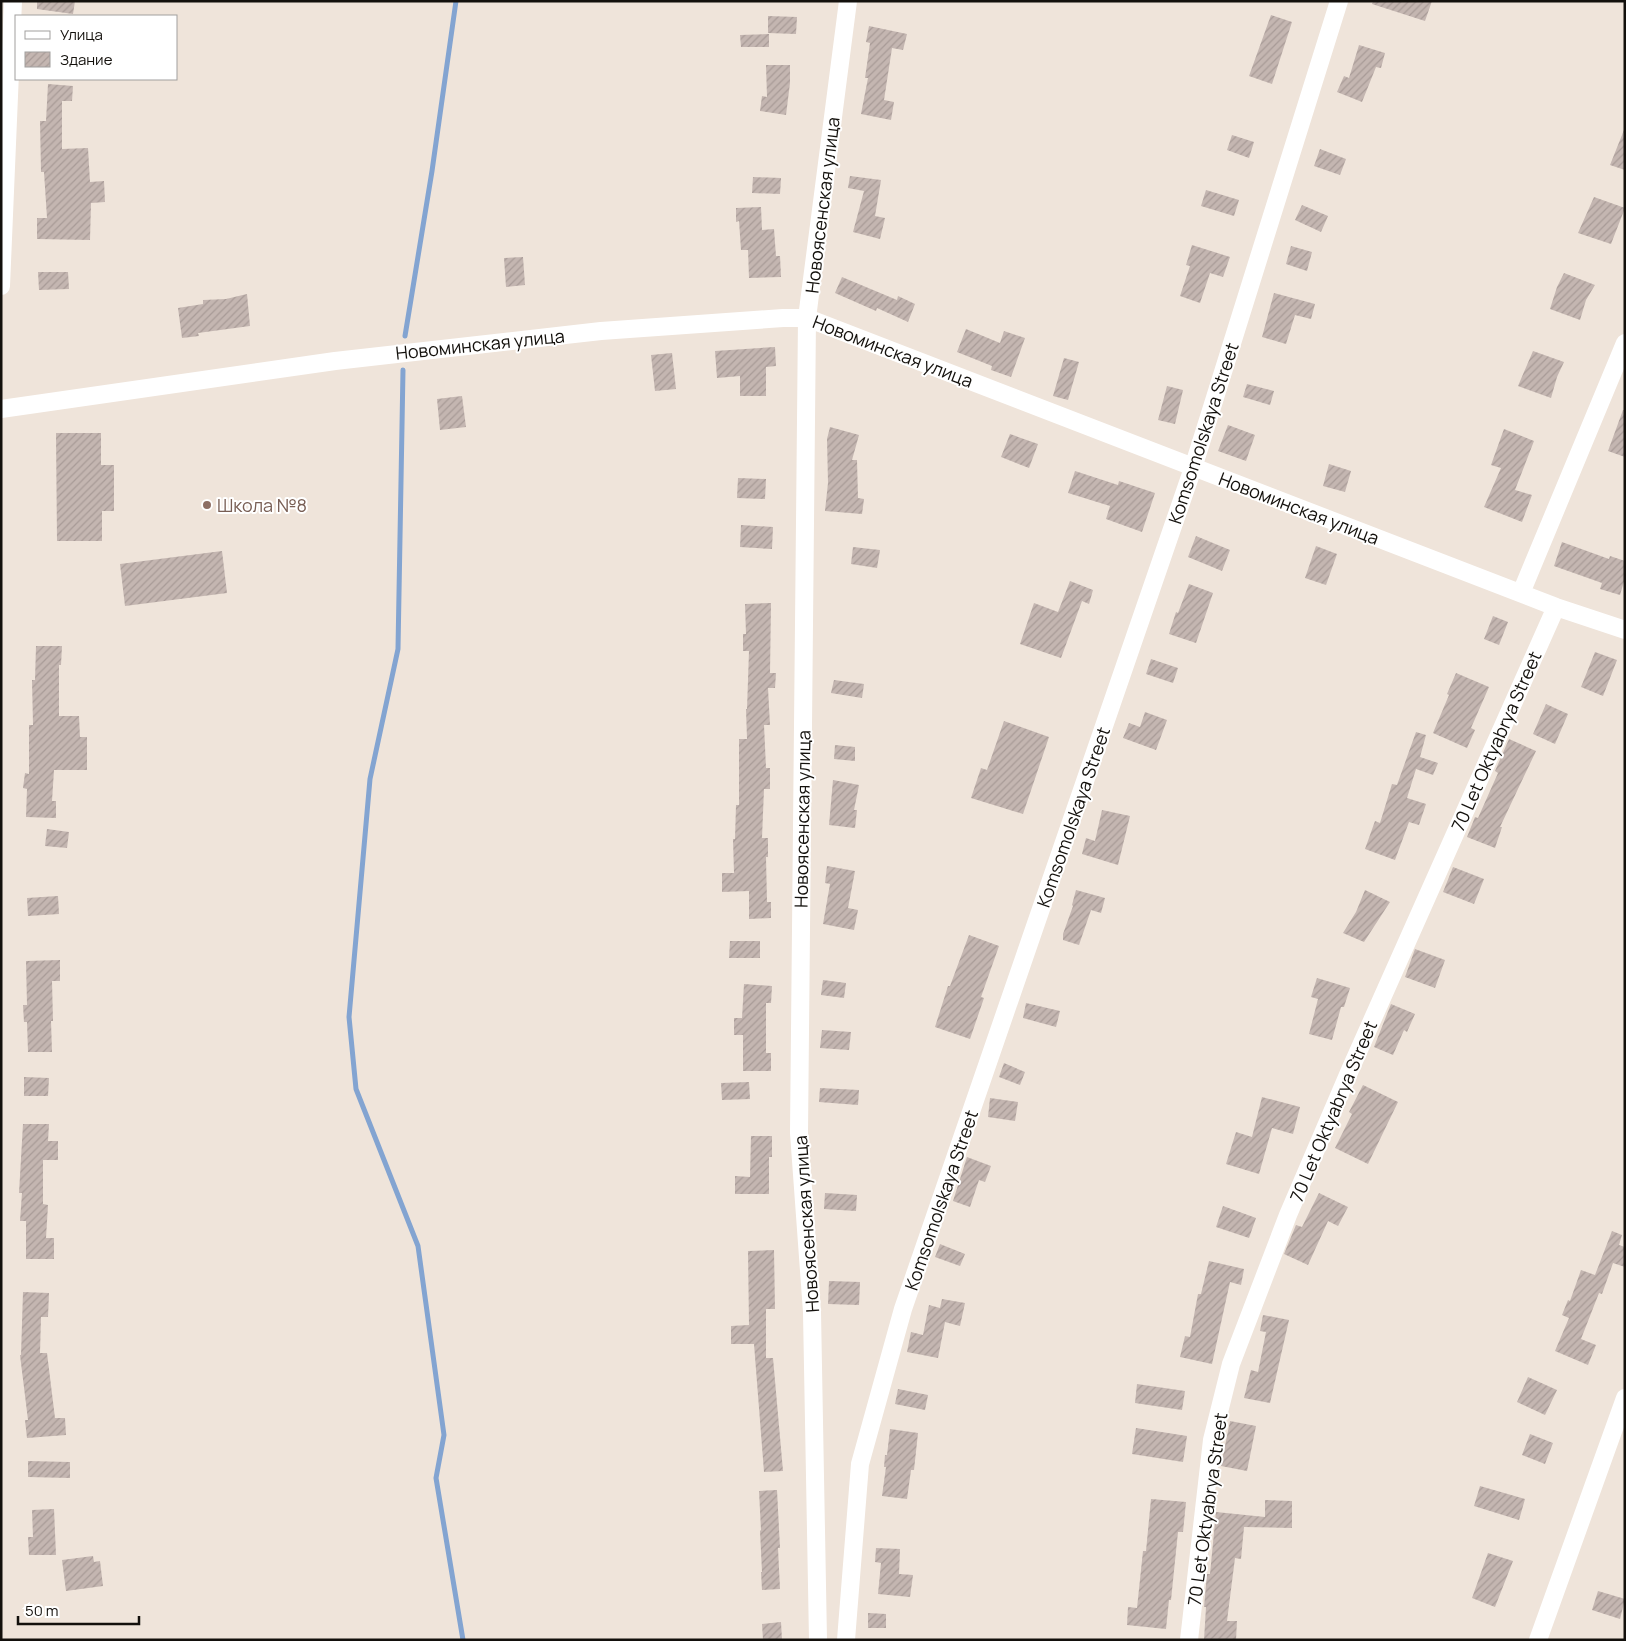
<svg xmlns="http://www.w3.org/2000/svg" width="1626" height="1641" viewBox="0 0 1626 1641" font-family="Manrope,sans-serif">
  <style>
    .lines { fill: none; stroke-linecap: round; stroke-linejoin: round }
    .stream { stroke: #83a4d1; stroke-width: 5 }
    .building { fill: url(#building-hatch) }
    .street { stroke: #fff; stroke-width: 18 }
    .education-dot { fill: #8d6e63; stroke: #fff; stroke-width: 2 }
    .labels { text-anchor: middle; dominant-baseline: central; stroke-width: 4; stroke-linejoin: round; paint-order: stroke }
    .street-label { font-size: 18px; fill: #13100c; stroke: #fff }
    .education-label { font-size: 18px; fill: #785e54; stroke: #fff; text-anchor: start }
  </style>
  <defs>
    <pattern id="building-hatch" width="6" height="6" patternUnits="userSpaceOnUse" patternTransform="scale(1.25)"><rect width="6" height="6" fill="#c4b6b1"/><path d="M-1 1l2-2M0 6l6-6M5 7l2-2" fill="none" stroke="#a89b97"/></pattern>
  </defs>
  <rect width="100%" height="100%" fill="#efe4da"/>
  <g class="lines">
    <!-- stream -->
    <path class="stream" d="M405,336L432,171L456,1
      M403,370L398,649L370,779L349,1017L356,1089L418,1246L444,1435L436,1478L463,1640"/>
  </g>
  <!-- building -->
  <path class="building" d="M37,1H75L73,14L37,9Z
    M1373,1H1432L1425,21L1372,4Z
    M1271,15L1292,22L1272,84L1249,76Z
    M768,16L797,17L796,34L768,33Z
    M869,26L907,34L903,50L892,48L884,100L894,102L891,120L861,114L868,78H865L870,43L866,42Z
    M769,34V47H741L740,35Z
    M1359,45L1385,53L1381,68L1376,67L1362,102L1337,92L1344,76L1349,78Z
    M766,65H790V83L786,115L760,111L762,96L767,97Z
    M48,84L73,86L72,101H62V149L88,148L90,182L104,181L105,202L91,203L90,240L37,239V218H47L44,172H41L40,121H46Z
    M1624,130H1625V170L1610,165Z
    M1232,135L1254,142L1249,158L1227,150Z
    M1320,149L1346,159L1340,175L1314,166Z
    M850,176L881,180L875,216L885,218L880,239L853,232L864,191L848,188Z
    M753,177L781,178L780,194L752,193Z
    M1206,190L1239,200L1234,216L1201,206Z
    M1594,197L1625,208L1611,244L1578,233Z
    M1302,205L1328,216L1321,232L1295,220Z
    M761,207L762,230L774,229L776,256H780L781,277L749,278L748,250H741L739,221L736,222V208Z
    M1192,245L1230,257L1223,277L1210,273L1200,303L1180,296L1190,266L1186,265Z
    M1291,246L1312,252L1307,271L1286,264Z
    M523,257L525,285L506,287L504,258Z
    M38,272H68L69,289L39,290Z
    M1564,273L1595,285L1586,300L1580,320L1550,309L1557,287Z
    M842,277L897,300L898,296L915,304L908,322L877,308L876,311L835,293Z
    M1274,293L1315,304L1311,319L1295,315L1286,344L1262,337Z
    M247,294L250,326L198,333L199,336L182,338L178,308L203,304V300L226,299Z
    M966,329L1000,343L1004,331L1025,338L1011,377L991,370L992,366L957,352Z
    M775,347L776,366L766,367V396H740V376L717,378L715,351Z
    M1533,351L1564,362L1557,377L1551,398L1518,386Z
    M672,353L676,389L655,391L651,355Z
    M1064,358L1079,362L1068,400L1053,396Z
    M1247,384L1274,391L1270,405L1243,397Z
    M1167,386L1183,390L1175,424L1158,420Z
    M462,396L466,427L440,430L437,399Z
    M1623,410H1625V457L1608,451Z
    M1228,425L1255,435L1246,461L1218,451Z
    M830,427L859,435L852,460H857L858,498L864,499L862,514L825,511L828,483L827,439Z
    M1504,429L1534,441L1515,490L1532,495L1522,522L1484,507L1501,468L1491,465Z
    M56,433H101V465H114V511H102V541H57Z
    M1010,434L1038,444L1029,468L1001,457Z
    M1329,464L1351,471L1345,492L1323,486Z
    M1075,471L1118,485L1119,481L1155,493L1142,532L1106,519L1110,506L1068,493Z
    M738,478L766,479L765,499L737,498Z
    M741,525L773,527L772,549L740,547Z
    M1196,536L1230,550L1222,571L1188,557Z
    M1562,542L1609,559L1610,556L1625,561V578L1620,595L1600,589L1602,583L1554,566Z
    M1316,546L1337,554L1326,585L1305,578Z
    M853,547L880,550L877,568L851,564Z
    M222,551L227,593L125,606L120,564Z
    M1070,581L1093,590L1089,604L1082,601L1061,658L1020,644L1034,603L1058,612Z
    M1189,584L1213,593L1196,643L1169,634L1176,612L1178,613Z
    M771,603L770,673H776L775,688H768L770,725H764L766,768H770V789H764L762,838H768V857H766L767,902H771V918L749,919V891L722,892V873H734L733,839H735L736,805H739V739H747L746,709H747L749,651H743V634H746L745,604Z
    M1493,616L1508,622L1499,645L1484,639Z
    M36,646H62L61,665H59V716H79L80,737H87V770H54L52,801H56V818L26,817L27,789L23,788L25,773L29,774V725H33L32,680H35Z
    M1595,652L1617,660L1603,696L1581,687Z
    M1151,659L1178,668L1173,683L1146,674Z
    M1456,673L1489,687L1471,728L1475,730L1467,748L1433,733L1449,695L1447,694Z
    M834,680L864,684L862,698L831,693Z
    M1546,704L1568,714L1555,744L1533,734Z
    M1145,712L1167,720L1156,750L1123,738L1129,723L1140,727Z
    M1004,721L1049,737L1023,814L971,798L981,768L987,770Z
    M1416,732L1426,735L1420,757L1438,763L1433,775L1416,769L1407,798L1426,804L1419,825L1409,822L1395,860L1365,849L1375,821L1380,823L1392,784L1397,785Z
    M1509,739L1536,751L1500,827H1502L1495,848L1467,837L1475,817L1478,818L1498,773L1495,771Z
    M835,745L855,747V761L834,759Z
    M833,780L859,785L854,810H857L855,828L829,825Z
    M1102,810L1130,816L1118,865L1082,854L1086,838L1095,841Z
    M47,829L69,832L67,848L45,846Z
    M827,866L855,871L848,908L858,910L854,930L823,924L830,884L825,883Z
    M1453,867L1484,879L1474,904L1443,892Z
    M1076,890L1105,898L1101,913L1091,910L1079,945L1063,940V934L1073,906L1072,905Z
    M1365,890L1390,902L1364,942L1343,933L1356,912Z
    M58,896L59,914L28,916L27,898Z
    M969,935L999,946L981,997L984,998L970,1039L935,1027L948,986H950Z
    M730,941H760V958H729Z
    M1415,949L1445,960L1435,988L1405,977Z
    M60,960V981H52L53,1021H51L52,1052H28L27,1022H24L23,1005H27L26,961Z
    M1317,978L1350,988L1344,1007H1341L1332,1040L1309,1034L1318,999L1311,997Z
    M823,980L846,983L844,998L821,995Z
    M744,984L772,986L771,1003H766V1053H771V1071H743V1035H734V1018H742Z
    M1026,1003L1060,1011L1056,1027L1023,1018Z
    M1391,1004L1415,1014L1407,1032L1404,1030L1393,1055L1374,1047Z
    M822,1030L851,1032L849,1050L820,1048Z
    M1004,1063L1025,1072L1020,1085L999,1077Z
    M24,1077L49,1078L48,1096H24Z
    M749,1082L750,1099L722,1100L721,1083Z
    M1363,1085L1398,1102L1368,1164L1335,1148L1352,1114L1349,1112Z
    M820,1088L859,1090L858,1105L819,1102Z
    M1262,1097L1300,1107L1293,1134L1272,1128L1259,1174L1226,1164L1236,1132L1252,1137Z
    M990,1098L1018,1102L1015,1121L988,1117Z
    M23,1124H49L48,1141H58V1160H43V1204L48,1205L46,1238H54V1259H26V1221H20L22,1193H19Z
    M751,1136H772V1157H769V1194H735V1176L750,1177Z
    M967,1157L991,1166L985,1182L979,1180L970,1207L953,1201Z
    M825,1193L857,1195L856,1211L824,1209Z
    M1319,1193L1348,1207L1338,1226L1328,1221L1308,1265L1284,1254L1296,1225L1302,1227Z
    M1223,1206L1256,1218L1249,1238L1216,1227Z
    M1612,1231L1622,1235L1619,1245L1625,1247V1267L1613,1263L1602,1294L1599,1293L1581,1339L1596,1345L1588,1365L1555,1351L1569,1318L1562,1315L1568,1300L1570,1301L1581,1270L1595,1275Z
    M940,1244L965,1254L960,1266L935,1257Z
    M774,1250L775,1309H766V1358H773L783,1471L764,1472L754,1344H731V1326L749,1325L748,1251Z
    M1209,1261L1244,1269L1241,1285L1230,1282L1212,1364L1180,1357L1185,1336L1190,1337L1198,1294H1201Z
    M829,1281L860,1282L859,1305L828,1304Z
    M23,1292L49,1293L48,1317H41L40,1353H47L55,1418H65L66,1435L27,1438L25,1420H28L20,1355H21Z
    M942,1299L965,1303L960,1326L945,1322L938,1358L907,1352L911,1332L923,1335L929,1305L940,1308Z
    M1263,1315L1289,1320L1270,1403L1244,1398L1251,1370L1258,1372L1266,1332L1260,1331Z
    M1528,1377L1557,1390L1545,1415L1517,1402Z
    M1137,1384L1185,1391L1182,1410L1135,1403Z
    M898,1389L928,1395L925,1410L895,1404Z
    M1230,1421L1256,1426L1247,1471L1221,1466Z
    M1136,1428L1187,1436L1183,1462L1132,1454Z
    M890,1429L918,1433L914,1470H911L907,1499L882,1496L886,1467H884L885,1455H887Z
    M1530,1434L1553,1443L1545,1464L1522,1455Z
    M28,1461L70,1462V1478L28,1477Z
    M1480,1486L1525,1499L1519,1520L1474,1506Z
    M777,1490L780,1548H778L780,1589L762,1590L761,1572H762L760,1531L761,1530L759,1491Z
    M1151,1499L1186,1502L1183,1532H1178L1171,1600H1169L1166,1629L1127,1625L1128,1607L1137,1608L1143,1551H1146Z
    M1265,1500L1292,1501V1528L1244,1527L1241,1559L1235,1558L1227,1621H1237L1236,1640H1204L1206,1607H1204L1207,1574H1210L1216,1512L1265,1517Z
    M54,1509L56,1555H29L28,1537H33L32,1510Z
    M876,1548L900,1549L899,1574L913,1575L910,1597L878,1594L881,1563L875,1562Z
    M1488,1553L1513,1561L1495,1607L1472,1598Z
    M93,1556L94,1562L100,1561L103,1586L66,1591L62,1560Z
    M1598,1591L1625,1599L1620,1619L1592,1610Z
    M868,1613L886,1614V1628H868Z
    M781,1622L782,1640H763L762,1624Z"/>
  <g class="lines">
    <!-- street -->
    <path class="street" d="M1,286L13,1
      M1,409L335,361L601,331L783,318H807L1556,607L1625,630
      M1521,593L1625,343
      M818,1640L812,1312L799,1133L807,318L848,1
      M846,1640L860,1464L903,1309L1193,468L1339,1
      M1189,1640L1212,1440L1231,1364L1288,1215L1350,1070L1556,607
      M1538,1640L1625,1398"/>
  </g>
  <!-- markers -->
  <circle class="education-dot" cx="207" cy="505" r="5"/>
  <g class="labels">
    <!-- street labels -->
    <g class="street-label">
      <text transform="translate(822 205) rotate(-83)">Новоясенская улица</text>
      <text transform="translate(480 344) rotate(-6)">Новоминская улица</text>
      <text transform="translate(893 351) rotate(21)">Новоминская улица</text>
      <text transform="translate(1203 433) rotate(-72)">Komsomolskaya Street</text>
      <text transform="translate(1299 508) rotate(21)">Новоминская улица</text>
      <text transform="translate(1496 741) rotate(-66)">70 Let Oktyabrya Street</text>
      <text transform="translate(1073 817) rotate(-71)">Komsomolskaya Street</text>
      <text transform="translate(802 819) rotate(-89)">Новоясенская улица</text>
      <text transform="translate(1333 1111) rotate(-67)">70 Let Oktyabrya Street</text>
      <text transform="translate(941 1200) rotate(-71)">Komsomolskaya Street</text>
      <text transform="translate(806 1224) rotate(-94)">Новоясенская улица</text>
      <text transform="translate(1207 1509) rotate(-82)">70 Let Oktyabrya Street</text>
    </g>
    <!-- education labels -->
    <g class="education-label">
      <text x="217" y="505">Школа №8</text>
    </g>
  </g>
  <!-- border -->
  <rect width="1626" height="1641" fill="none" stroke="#13100c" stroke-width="5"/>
  <!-- legend -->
  <rect x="15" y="15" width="162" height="65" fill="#ffffff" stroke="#a19f9e"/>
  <rect x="25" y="31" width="25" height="8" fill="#ffffff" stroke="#a19f9e"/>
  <text x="60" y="40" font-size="15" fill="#13100c">Улица</text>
  <rect x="25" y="52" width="25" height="15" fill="url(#building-hatch)" stroke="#a19f9e"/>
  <text x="60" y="65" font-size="15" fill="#13100c">Здание</text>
  <!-- scale -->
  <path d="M18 1616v8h121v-8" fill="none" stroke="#13100c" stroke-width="2.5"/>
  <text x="25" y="1616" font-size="15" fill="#13100c" stroke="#ffffff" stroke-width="4" paint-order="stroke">50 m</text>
</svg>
